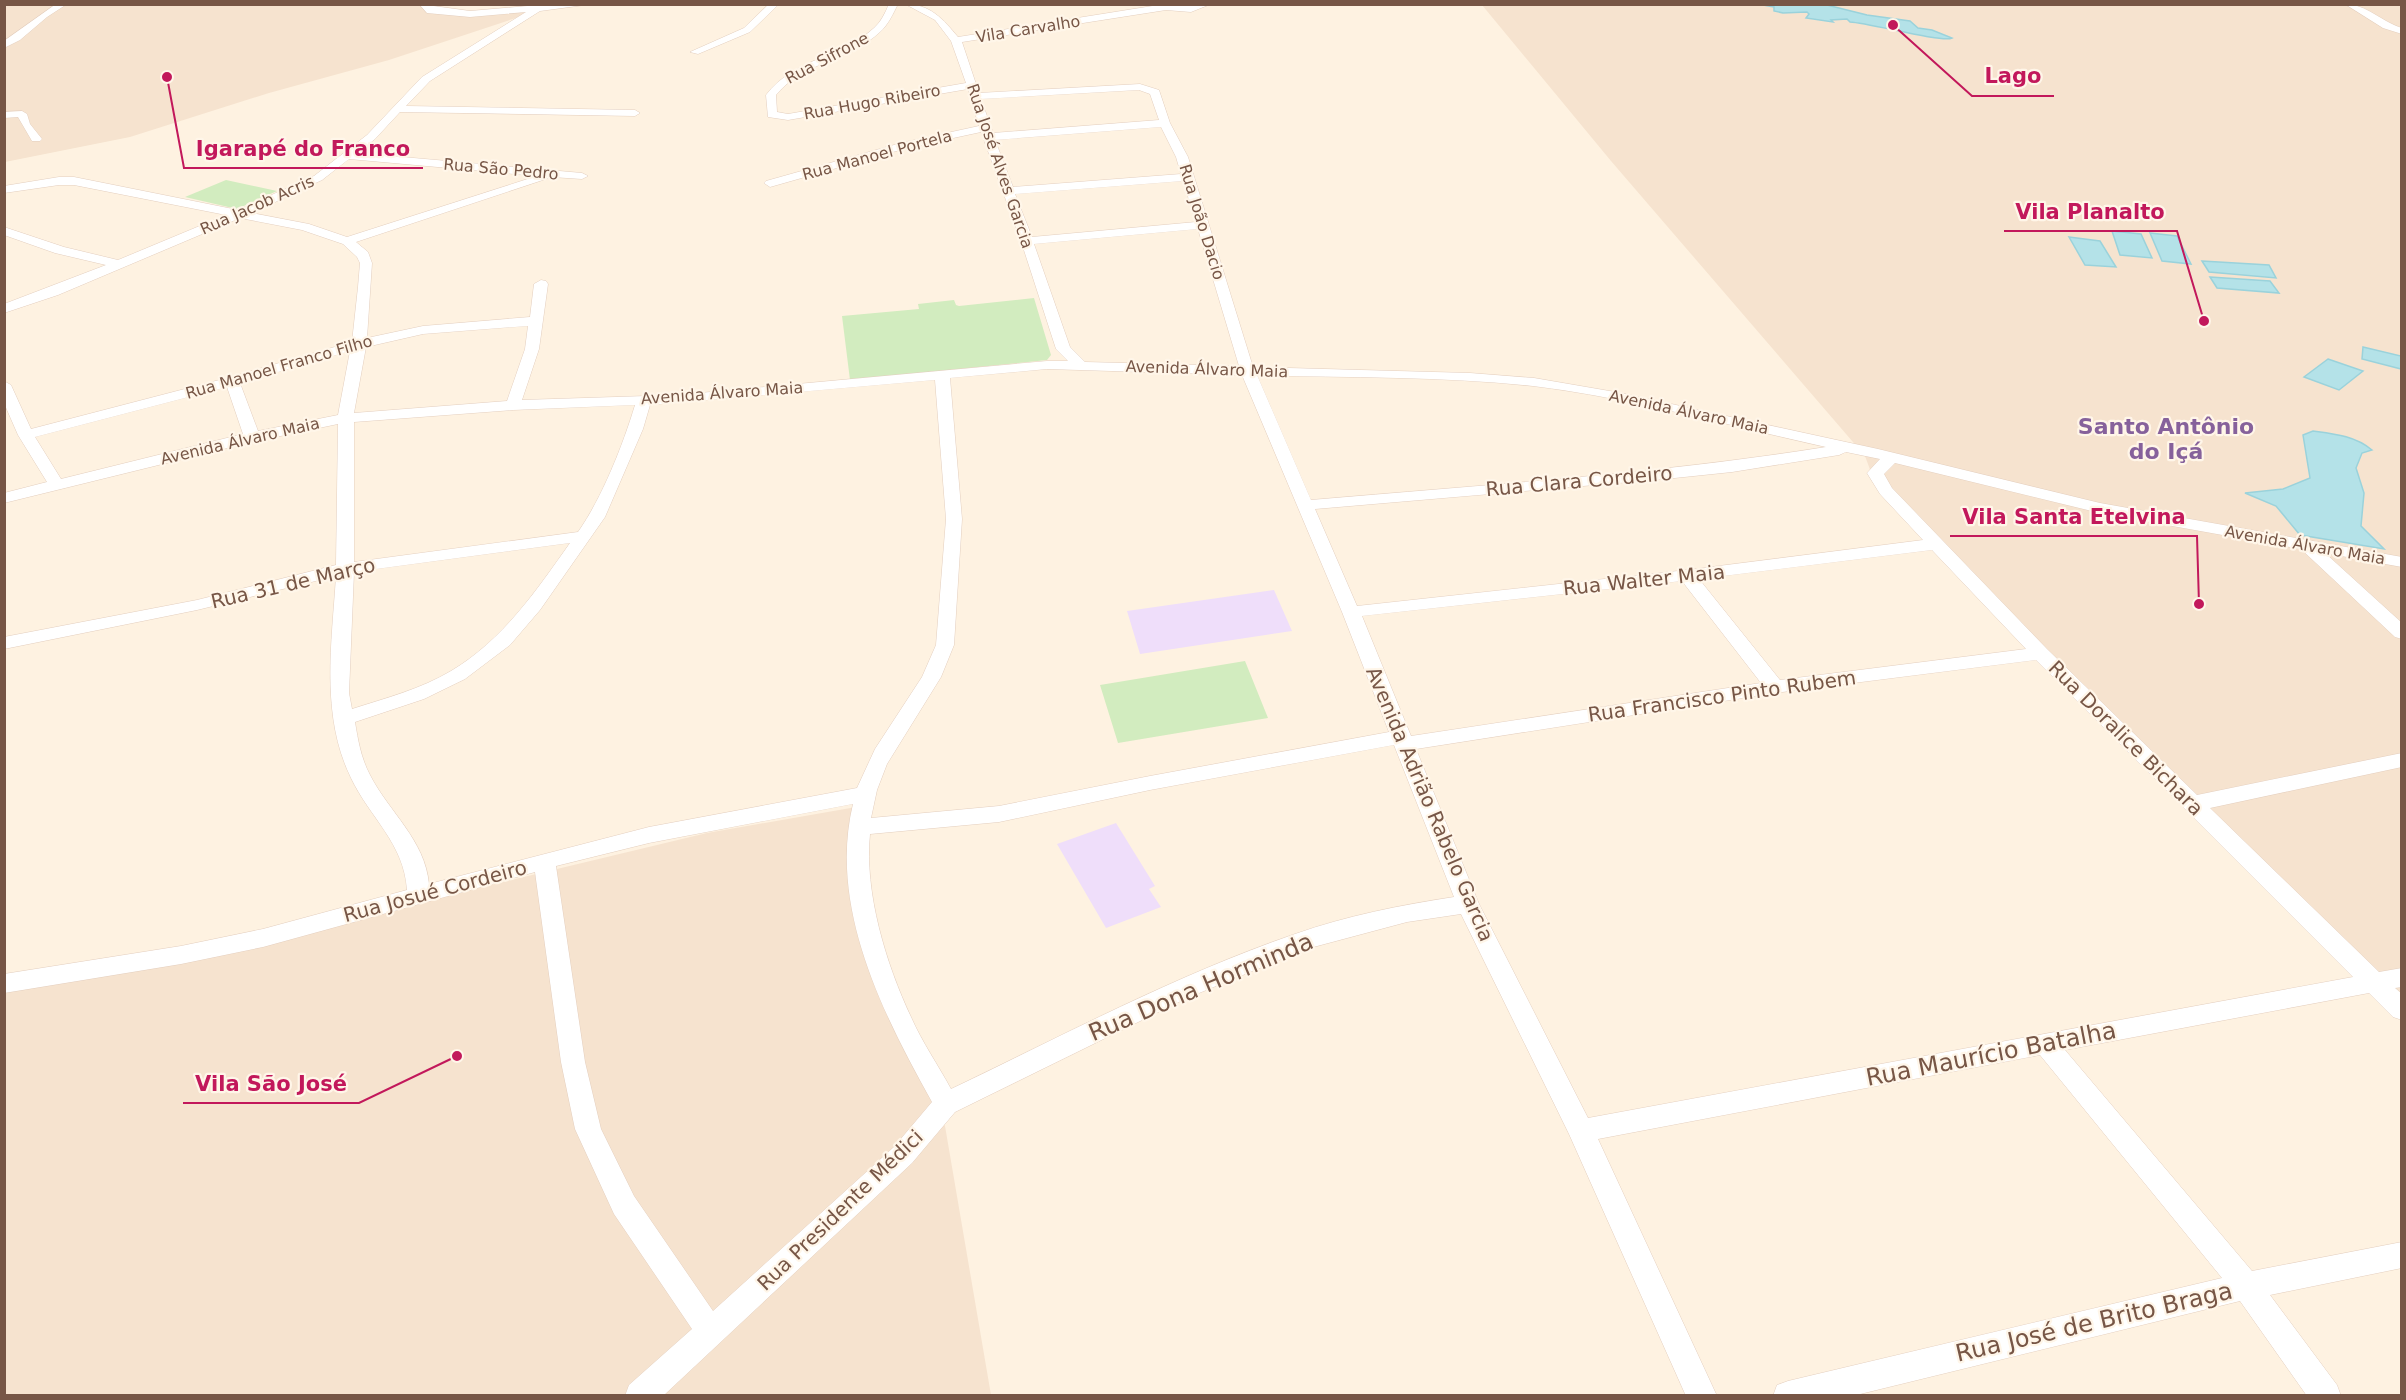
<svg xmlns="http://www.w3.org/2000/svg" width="2406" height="1400" viewBox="0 0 2406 1400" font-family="'DejaVu Sans',sans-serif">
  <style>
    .residential { fill: #f6e3cf }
    .education { fill: #efdefa }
    .green { fill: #d2ecbf }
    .water { fill: #b4e2e8; stroke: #9ad2db; stroke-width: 1.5 }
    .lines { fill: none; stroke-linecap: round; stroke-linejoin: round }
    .minor-casing { stroke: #e4cfbf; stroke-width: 1 }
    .minor { fill: #fff; fill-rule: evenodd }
    .labels { text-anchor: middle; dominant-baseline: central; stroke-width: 4.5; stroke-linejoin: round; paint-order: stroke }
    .far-street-label { font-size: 16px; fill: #775646; stroke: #fff6e9 }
    .street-label { font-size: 20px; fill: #775646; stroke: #fff6e9 }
    .far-district-label { font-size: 22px; font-weight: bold; fill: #86619b; stroke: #fff6e9 }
    .near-street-label { font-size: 24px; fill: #775646; stroke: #fff6e9 }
    .leader { fill: none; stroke: #c2185b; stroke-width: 2 }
    .callout-dot { fill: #c2185b; stroke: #fff6e9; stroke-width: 2 }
    .callout-label { font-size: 21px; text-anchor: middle; font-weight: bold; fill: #c2185b; stroke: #fff6e9; stroke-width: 4.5; stroke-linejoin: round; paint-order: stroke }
  </style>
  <rect width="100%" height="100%" fill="#fef2e1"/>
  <!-- residential -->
  <path class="residential" d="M428,4L435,12L540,10L389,60L269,93L130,137L5,162V5Z
    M1482,5H2401V1008L1872,475L1865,456L1611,161Z
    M862,806L876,987L945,1126L991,1395L5,1396V985L420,902L707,833Z"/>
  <!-- education -->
  <path class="education" d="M1274,590L1292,631L1140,654L1127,611Z
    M1116,823L1155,886L1149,889L1161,907L1106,928L1057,844Z"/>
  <!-- green -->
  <path class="green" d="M226,180L277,191L237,209L185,197Z
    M1034,298L1051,355L1047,360L850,380L842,316L919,309L918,304L954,300L956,305L959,306Z
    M1245,661L1268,718L1118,743L1100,685Z"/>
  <!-- water -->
  <path class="water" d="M1763,5H1827L1867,15L1910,21L1918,28L1932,30L1952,38C1942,43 1870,23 1850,22L1847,19L1831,20L1833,22L1806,18L1809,14L1807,12L1783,13L1774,11V7Z
    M2112,231L2141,234L2152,258L2120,255Z
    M2150,233L2177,236L2191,264L2162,261Z
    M2069,237L2100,241L2116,267L2085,265Z
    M2202,261L2269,265L2276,278L2209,272Z
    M2210,277L2270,281L2279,293L2217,288Z
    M2363,347L2401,356V369L2362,359Z
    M2328,359L2363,371L2339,390L2304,377Z
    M2313,431C2335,434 2355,436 2372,450L2362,453L2356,468L2364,493L2361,526L2384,549L2300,535L2276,506L2245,493L2283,489L2310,478L2303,435Z"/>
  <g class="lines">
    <defs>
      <path id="minor" d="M56,4H67L47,17L20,40L4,48V41Z
        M419,4L470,11L550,4H592L540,11L430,81L406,106L635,110L640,113L635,116L400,112L375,139L357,153L582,173L588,176L582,179L552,177L356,242L368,252L372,263L367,338L423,326L530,317L534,284L541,280L546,281L548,284L539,349L522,400L678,395L1047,361H1068L1056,349L1021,241L981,132L907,148L770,187L764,183L766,181L901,143L979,126L968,89L788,120L768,117L766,95C793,59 842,57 874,28C881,22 885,13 889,4H898C893,14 888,25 880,32C850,60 803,62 776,95L777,112L788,114L966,83L951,41L935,20L905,4C930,4 943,19 958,37L1165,4H1211L1191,12L1166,10L962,42L979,93L1140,84L1159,90L1170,123L1188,157L1253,367L1470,373L1534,378L1621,393L1878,449L2100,503L2402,557V567L2325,553L2402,623V639L2395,637L2301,549L2100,513L1895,463L1884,474L1892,488L2047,649L2197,795L2402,753V767L2210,808L2379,972L2402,968V987L2395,988L2402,994V1020L2393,1017L2369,993L2065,1050L2252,1271L2402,1242V1268L2270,1295L2337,1385L2341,1396H2307L2240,1301L1852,1396H1773L1777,1385L1788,1381L2222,1278L2040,1055L1598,1139L1717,1396H1686L1569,1134L1461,914L1407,922L1306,949L1187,998L955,1112L912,1163L663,1396H625L629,1385L692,1329L614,1214L575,1129L561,1062L535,872L263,947L181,964L4,993V974L181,946L263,929L407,890C404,843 370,818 351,778C320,715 332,642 336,576L197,610L4,649V637L197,600L336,565L338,424L252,442L4,503V493L47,482L18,435L4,403V381L11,385L31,429L227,378L352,342L358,287L360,263L357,257L343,244L302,230L240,218L58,295L4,313V304L106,265L55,253L4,235V227L64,247L118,260L226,215L74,185H59L4,193V186L59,177H74L238,210L314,176L367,135L422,77L526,12L470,17L427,13ZM1139,90L1150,94L1159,120L993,133L981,99ZM1161,127L1176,157L1181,174L1013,187L995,140ZM349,159L537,176L347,237L309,224L252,213L322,180ZM1183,181L1196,222L1032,237L1015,194ZM1198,229L1239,366L1085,362L1070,347L1034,244ZM528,326L525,349L507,401L354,413L366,347L423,334ZM350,351L338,415L258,431L240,383ZM1047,369L1242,375L1342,612L1389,732L1150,776L999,806L871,818L877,790L887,764L941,677L954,645L962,519L950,378ZM1257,375C1348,378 1442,376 1533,386C1632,398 1730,426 1826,447C1656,474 1483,485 1311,500ZM935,380L946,519L936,645L922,677L875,749L857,788L649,827L429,884C425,840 389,812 370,775C361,758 358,740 355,722L424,699L465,679L510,645L540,610L605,517L643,429L650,405ZM227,387L243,434L61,479L35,437ZM635,405C623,445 602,498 578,532L354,562V422L513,410ZM1846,452L1880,459L1867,473L1880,494L1923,540L1687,570L1357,606L1315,509L1665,479L1732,472L1839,455ZM570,543C536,591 503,640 451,671C421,689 386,698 352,709L349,693L354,572ZM1932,550L2026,649L1780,680L1699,579ZM1682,581L1761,683L1411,736L1362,616ZM2036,660L2353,977L1588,1118L1479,904L1416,749L1775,693ZM1394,745L1454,897C1401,905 1346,916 1295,934C1176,975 1064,1035 951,1089C938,1065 922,1042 911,1017C886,964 864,892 870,834L999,822L1150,790ZM853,804C828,907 883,1014 932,1102L894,1147L713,1311L634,1196L601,1129L585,1062L556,866L649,843Z
        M769,4H779L750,32L698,54L690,52L744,28Z
        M2345,4C2366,4 2382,22 2402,28V34L2383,28Z
        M22,111L27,114L30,124L42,139L40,141H32L18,117L4,118V112Z"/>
    </defs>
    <!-- minor casing -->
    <use href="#minor" class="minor-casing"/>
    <!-- minor -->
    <use href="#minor" class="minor"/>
  </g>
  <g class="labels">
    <!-- far-street labels -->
    <g class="far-street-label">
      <text transform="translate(1028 29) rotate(-9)">Vila Carvalho</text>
      <text transform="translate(827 58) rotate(-28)">Rua Sifrone</text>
      <text transform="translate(872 102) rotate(-10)">Rua Hugo Ribeiro</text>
      <text transform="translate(877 155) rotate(-15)">Rua Manoel Portela</text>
      <text transform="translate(1000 166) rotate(71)">Rua José Alves Garcia</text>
      <text transform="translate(501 169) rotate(5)">Rua São Pedro</text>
      <text transform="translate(257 205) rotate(-24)">Rua Jacob Acris</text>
      <text transform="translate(1202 222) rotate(73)">Rua João Dacio</text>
      <text transform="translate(279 367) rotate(-16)">Rua Manoel Franco Filho</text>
      <text transform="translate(1207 369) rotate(2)">Avenida Álvaro Maia</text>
      <text transform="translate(722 393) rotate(-4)">Avenida Álvaro Maia</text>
      <text transform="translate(1689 412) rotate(12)">Avenida Álvaro Maia</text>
      <text transform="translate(240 441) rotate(-13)">Avenida Álvaro Maia</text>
      <text transform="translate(2305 545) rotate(10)">Avenida Álvaro Maia</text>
    </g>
    <!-- street labels -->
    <g class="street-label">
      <text transform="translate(1579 481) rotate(-5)">Rua Clara Cordeiro</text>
      <text transform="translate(1644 580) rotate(-6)">Rua Walter Maia</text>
      <text transform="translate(293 583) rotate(-13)">Rua 31 de Março</text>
      <text transform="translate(1722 696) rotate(-8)">Rua Francisco Pinto Rubem</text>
      <text transform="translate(2126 738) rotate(45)">Rua Doralice Bichara</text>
      <text transform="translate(1430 804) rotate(67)">Avenida Adrião Rabelo Garcia</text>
      <text transform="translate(435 891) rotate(-15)">Rua Josué Cordeiro</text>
      <text transform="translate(840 1210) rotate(-44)">Rua Presidente Médici</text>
    </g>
    <!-- far-district labels -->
    <g class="far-district-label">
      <text x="2166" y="426">Santo Antônio<tspan x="2166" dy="25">do Içá</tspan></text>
    </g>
    <!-- near-street labels -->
    <g class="near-street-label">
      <text transform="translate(1201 987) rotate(-23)">Rua Dona Horminda</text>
      <text transform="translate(1991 1054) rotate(-11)">Rua Maurício Batalha</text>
      <text transform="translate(2094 1322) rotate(-13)">Rua José de Brito Braga</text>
    </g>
  </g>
  <!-- callouts -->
  <path class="leader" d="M1893 25L1972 96H2054M167 77L184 168H423M2204 321L2177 231H2004M2199 604L2197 536H1950M457 1056L359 1103H183"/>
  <g class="callout-dot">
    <circle cx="1893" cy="25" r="6"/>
    <circle cx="167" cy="77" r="6"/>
    <circle cx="2204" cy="321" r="6"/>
    <circle cx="2199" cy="604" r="6"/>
    <circle cx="457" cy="1056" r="6"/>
  </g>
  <g class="callout-label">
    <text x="2013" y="83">Lago</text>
    <text x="303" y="156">Igarapé do Franco</text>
    <text x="2090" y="219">Vila Planalto</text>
    <text x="2074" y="524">Vila Santa Etelvina</text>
    <text x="271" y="1091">Vila São José</text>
  </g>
  <!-- border -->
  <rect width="2406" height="1400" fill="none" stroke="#775646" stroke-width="12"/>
</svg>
